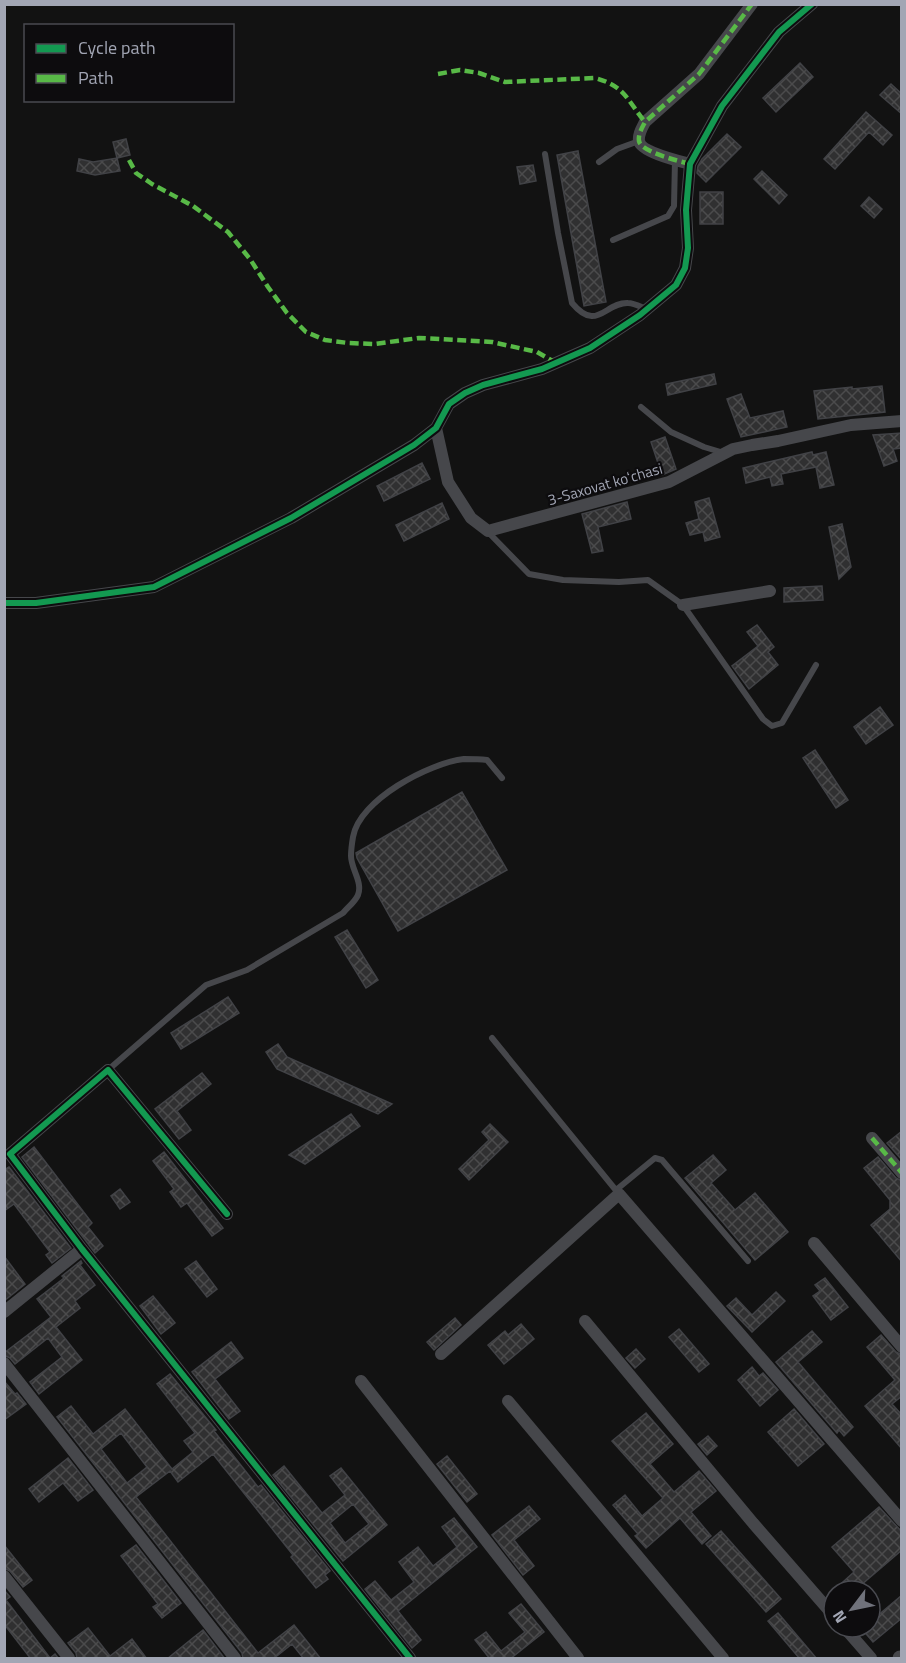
<svg xmlns="http://www.w3.org/2000/svg" width="906" height="1663" viewBox="0 0 906 1663" font-family="'Titillium Web',sans-serif">
  <style>
    .building { fill: url(#building-cross-hatch); stroke: #414246; stroke-width: 1.5; fill-rule: evenodd }
    .lines { fill: none; stroke-linecap: round; stroke-linejoin: round }
    .service { stroke: #46474b; stroke-width: 6 }
    .minor { stroke: #46474b; stroke-width: 12 }
    .tertiary { stroke: #46474b; stroke-width: 15 }
    .quiet { stroke: #58b947; stroke-width: 4.5; stroke-dasharray: 9 4.5; stroke-linecap: butt }
    .cycleway-casing { stroke: #0d0c0e; stroke-width: 10 }
    .cycleway { stroke: #139951; stroke-width: 6 }
    .labels { text-anchor: middle; dominant-baseline: central; stroke-width: 4.5; stroke-linejoin: round; paint-order: stroke }
    .street-label { font-size: 15px; fill: #a2a6b4; stroke: #0d0c0e }
  </style>
  <defs>
    <pattern id="building-cross-hatch" width="8" height="8" patternUnits="userSpaceOnUse" patternTransform="scale(1.5)"><rect width="8" height="8" fill="#303031"/><path d="M0 0l8 8M0 8l8-8" fill="none" stroke="#4b4b4c"/></pattern>
  </defs>
  <rect width="100%" height="100%" fill="#121212"/>
  <!-- building -->
  <path class="building" d="M800,63L813,77L776,112L763,98Z
    M891,84L902,94V114L880,95Z
    M866,112L892,135L883,145L869,132L835,169L824,159Z
    M727,134L741,147L706,182L697,173L698,166L702,159Z
    M126,139L130,155L117,158L113,142Z
    M578,151L606,302L584,306L557,155Z
    M117,158L120,171L95,175L77,171L79,159L93,162Z
    M533,165L536,181L520,184L517,167Z
    M762,171L787,195L779,204L754,179Z
    M700,192H723V224H700Z
    M869,197L882,209L874,218L861,206Z
    M714,374L716,384L668,395L666,384Z
    M882,386L885,412L818,419L814,391L852,387V389Z
    M741,394L750,418L783,411L787,427L741,437L727,399Z
    M902,433V448L893,449L897,461L884,466L873,435Z
    M665,437L676,469L662,475L651,442Z
    M812,452L813,455L826,452L834,485L820,488L816,467L781,474L783,484L772,486L770,477L746,483L743,468Z
    M422,463L430,479L384,501L377,486Z
    M709,498L720,537L705,541L703,532L690,535L686,523L699,519L695,502Z
    M627,502L631,519L598,527L603,551L592,553L582,514Z
    M442,503L449,519L404,541L396,525Z
    M842,524L851,567L839,579L829,527Z
    M822,586L823,600L784,602V588Z
    M757,625L774,647L768,652L778,665L749,689L732,666L758,646L747,632Z
    M880,707L893,725L866,744L854,727Z
    M815,750L848,800L836,808L803,758Z
    M462,792L507,870L398,931L357,858L356,853Z
    M347,930L378,980L366,988L335,937Z
    M228,997L239,1013L181,1049L171,1033Z
    M278,1044L287,1057L392,1104L378,1114L277,1069L266,1052Z
    M202,1073L211,1084L177,1111L191,1130L179,1139L155,1109Z
    M351,1114L360,1126L305,1164L289,1155Z
    M490,1124L508,1142L469,1180L459,1169L489,1140L482,1132Z
    M902,1131V1160L887,1143Z
    M34,1147L92,1223L88,1227L103,1246L95,1253L22,1157Z
    M164,1152L223,1228L212,1236L187,1203L181,1207L170,1192L174,1189L153,1161Z
    M713,1155L726,1170L711,1183L735,1210L755,1193L788,1232L755,1260L685,1178Z
    M878,1157L896,1178L902,1181V1262L871,1225L890,1209V1200L864,1168Z
    M9,1167L71,1248L52,1263L46,1255L50,1252L14,1204L4,1211V1170Z
    M120,1189L130,1202L120,1209L111,1196Z
    M4,1256L25,1284L4,1301Z
    M81,1261L82,1263L80,1265L95,1285L75,1301L80,1308L56,1327L82,1360L39,1394L30,1382L62,1357L48,1338L15,1364L10,1358L4,1355V1353L51,1317L37,1299L64,1278L62,1276Z
    M196,1261L217,1289L207,1297L185,1269Z
    M825,1278L848,1307L831,1320L813,1296L820,1291L815,1285Z
    M776,1292L785,1301L752,1332L727,1306L736,1298L752,1315Z
    M153,1296L175,1323L161,1334L140,1306Z
    M455,1318L461,1325L434,1350L427,1342Z
    M521,1324L534,1339L504,1364L488,1345L505,1331L508,1335Z
    M679,1329L709,1364L699,1372L669,1337Z
    M812,1331L822,1342L798,1362L853,1427L844,1436L839,1430L837,1433L776,1362Z
    M881,1335L896,1352L902,1355V1396L892,1404L902,1415V1449L865,1406L895,1380L867,1347Z
    M231,1342L243,1358L215,1379L240,1411L229,1419L192,1372Z
    M636,1349L645,1359L635,1368L626,1358Z
    M752,1367L759,1376L763,1373L778,1390L760,1406L738,1380Z
    M170,1374L216,1430L214,1431L258,1487L261,1485L330,1571L325,1575L328,1579L316,1588L291,1557L293,1555L213,1454L178,1482L170,1471L136,1497L258,1653L294,1625L321,1659H304L292,1644L273,1659H243L242,1653L57,1417L71,1406L93,1434L125,1409L172,1469L193,1452L184,1441L195,1433L157,1384ZM121,1433L147,1467L127,1483L101,1449Z
    M4,1381L15,1394L17,1393L26,1404L4,1420Z
    M794,1409L824,1444L798,1466L768,1432Z
    M646,1413L673,1444L650,1464L674,1492L699,1471L716,1491L691,1512L711,1536L702,1544L680,1518L646,1548L635,1536L638,1534L613,1505L625,1495L642,1516L663,1498L612,1441Z
    M708,1436L717,1446L707,1455L698,1444Z
    M447,1456L477,1494L467,1502L437,1464Z
    M68,1458L93,1490L78,1501L63,1483L39,1502L29,1489Z
    M284,1466L322,1513L345,1495L330,1476L341,1468L387,1525L343,1561L273,1475ZM353,1504L369,1524L345,1543L330,1523Z
    M529,1506L540,1519L514,1540L534,1566L523,1575L492,1535Z
    M879,1507L902,1532V1550L854,1591H833L854,1572L832,1547Z
    M454,1518L477,1547L398,1611L421,1640L412,1648L365,1589L375,1581L391,1600L414,1582L399,1562L418,1547L433,1566L457,1547L442,1527Z
    M721,1531L781,1599L766,1612L706,1544Z
    M4,1545L32,1580L23,1587L10,1571L4,1568Z
    M136,1545L181,1603L162,1618L153,1607L158,1604L121,1556Z
    M4,1590L10,1597L6,1600L50,1658L55,1654L59,1659H31L4,1624Z
    M902,1595V1618L873,1642L862,1629L864,1627H870V1622Z
    M521,1604L544,1632L510,1659H490L475,1640L486,1632L501,1651L525,1632L509,1613Z
    M778,1613L817,1659H800L768,1621Z
    M88,1628L110,1656L132,1639L147,1659H77L76,1653L68,1643Z
    M203,1630L225,1659H167L194,1637Z"/>
  <g class="lines">
    <!-- service -->
    <path class="service" d="M545,154L558,233L572,303C597,333 605,302 628,303C634,303 641,307 646,309
      M599,162L617,149L639,141
      M613,240L668,216L674,206L675,160
      M641,407L671,432L704,447L724,453
      M488,532L529,574L563,580L619,582L648,580L683,605L763,719L772,726L782,723L816,665
      M492,1038L619,1194
      M108,1070L206,985L247,970L343,913C348,907 355,902 358,895C363,882 351,869 351,856C351,850 352,843 353,837C359,800 429,763 464,759C471,759 479,759 487,760L502,778
      M616,1190L655,1158L662,1160L748,1261"/>
    <!-- minor -->
    <path class="minor" d="M690,164C679,161 641,152 639,141C638,134 642,128 645,122L699,74L752,4
      M436,428L448,482L471,518L488,531L669,482L733,449L752,445L778,441L851,425L902,421
      M4,603H36L154,587L291,518L414,445L436,428L449,404L465,393L483,385L542,369L590,348L640,315L676,285L685,268L688,248L686,210L690,164L722,106L779,32L812,4
      M683,605L770,591
      M872,1138L902,1173
      M227,1214L108,1070L10,1154L82,1249L410,1658
      M814,1243L902,1347
      M4,1312L82,1249
      M585,1321L753,1523L834,1616
      M441,1354L619,1194L902,1521
      M4,1363L235,1658
      M361,1381L578,1658
      M508,1401L723,1658
      M4,1576L69,1658
      M844,1627L871,1658"/>
    <!-- tertiary -->
    <path class="tertiary" d="M900,1658H902"/>
    <!-- quiet -->
    <path class="quiet" d="M438,74L460,70L479,73L505,82L595,78C625,86 627,100 645,122
      M129,160L136,173L152,184L193,206L228,232L250,259L268,287L287,313L306,332L325,340L348,343L374,344L419,338L492,342L537,352L556,363
      M690,164C679,161 641,152 639,141C638,134 642,128 645,122L699,74L752,4
      M872,1138L902,1173"/>
    <defs>
      <path id="cycleway" d="M4,603H36L154,587L291,518L414,445L436,428L449,404L465,393L483,385L542,369L590,348L640,315L676,285L685,268L688,248L686,210L690,164L722,106L779,32L812,4
        M227,1214L108,1070L10,1154L82,1249L410,1658"/>
    </defs>
    <!-- cycleway casing -->
    <use href="#cycleway" class="cycleway-casing"/>
    <!-- cycleway -->
    <use href="#cycleway" class="cycleway"/>
  </g>
  <g class="labels">
    <!-- street labels -->
    <g class="street-label">
      <text transform="translate(605 484) rotate(-16)">3-Saxovat koʻchasi</text>
    </g>
  </g>
  <!-- border -->
  <rect width="906" height="1663" fill="none" stroke="#a2a6b4" stroke-width="12"/>
  <!-- legend -->
  <rect x="24" y="24" width="210" height="78" fill="#0d0c0e" stroke="#494a50" stroke-width="1.5"/>
  <rect x="36" y="44" width="30" height="9" fill="#139951" stroke="#494a50" stroke-width="1.5"/>
  <text x="78" y="54" font-size="18" fill="#a2a6b4">Cycle path</text>
  <rect x="36" y="74" width="30" height="9" fill="#58b947" stroke="#494a50" stroke-width="1.5"/>
  <text x="78" y="84" font-size="18" fill="#a2a6b4">Path</text>
  <!-- north arrow -->
  <g transform="translate(852 1609) rotate(238)"><circle r="28" fill="#0d0c0e" stroke="#494a50" stroke-width="1.5"/>
  <path d="M0-4.5L10 22L0 15L-10 22Z" fill="#70727b"/>
  <text y="-9" font-size="16" font-weight="bold" text-anchor="middle" fill="#a2a6b4">N</text>
  </g>
</svg>
